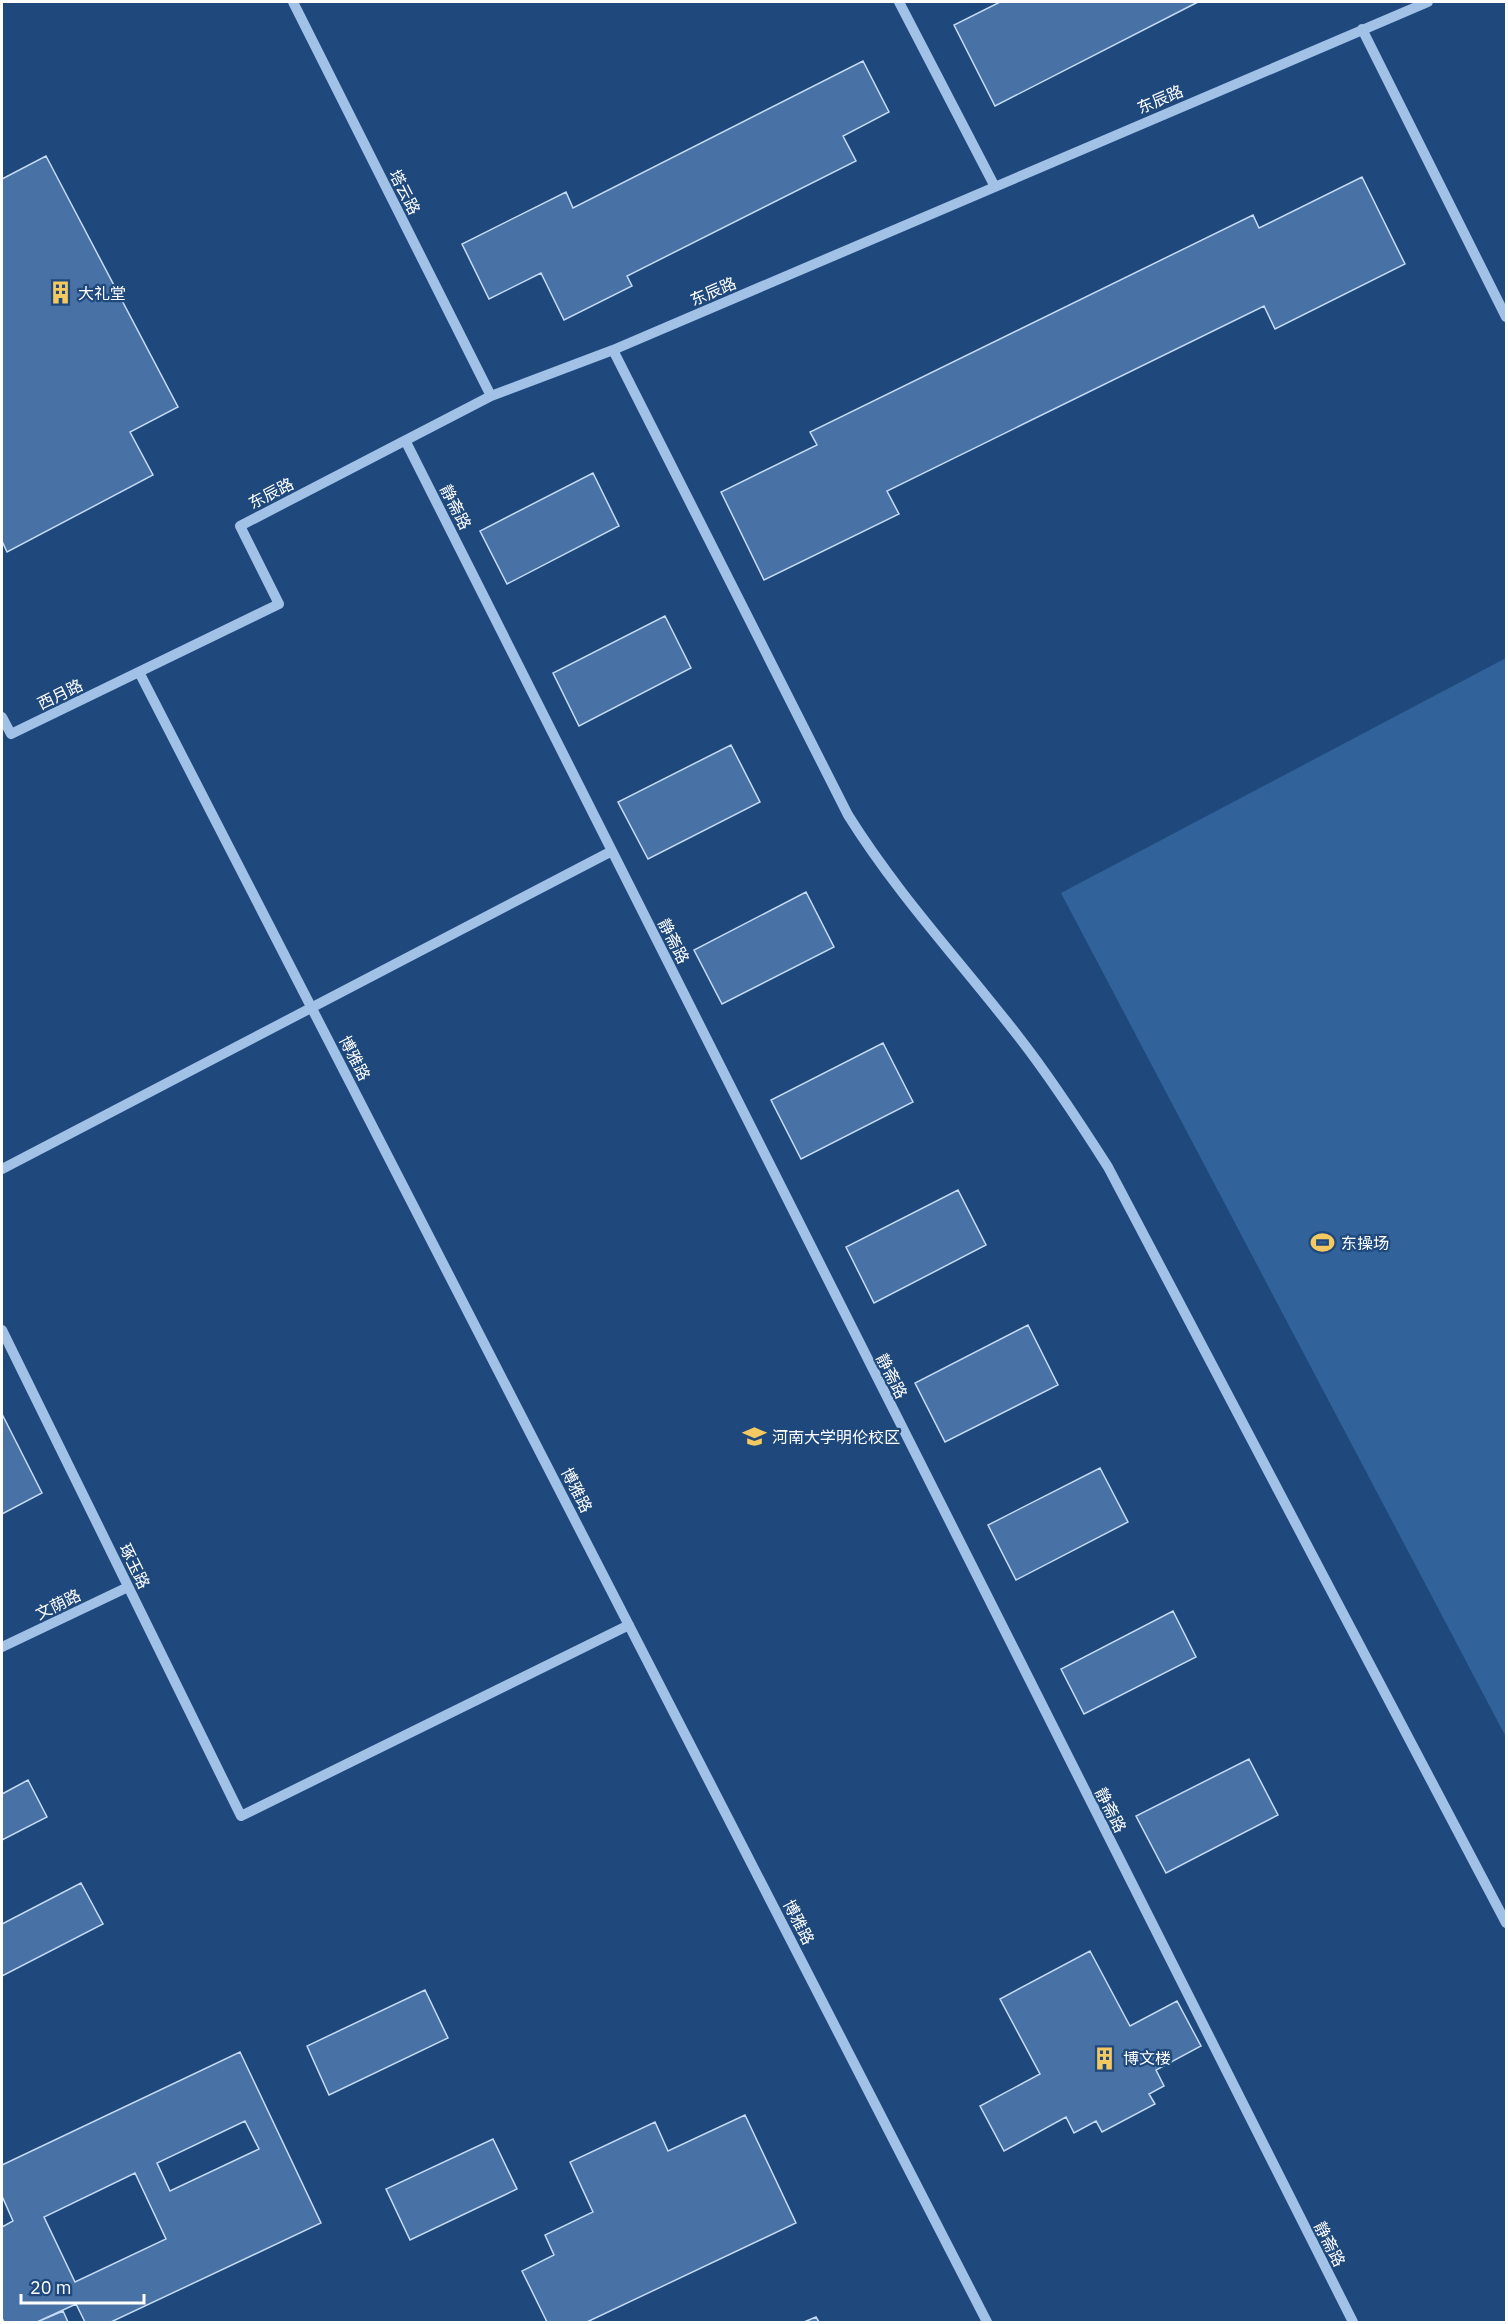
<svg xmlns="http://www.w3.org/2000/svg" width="1508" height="2324" viewBox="0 0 1508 2324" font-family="'IBM Plex Sans','Noto Sans SC',sans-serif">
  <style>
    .green { fill: #32629a }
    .building { fill: #4872a6; stroke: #c5dbf5; stroke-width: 1.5; fill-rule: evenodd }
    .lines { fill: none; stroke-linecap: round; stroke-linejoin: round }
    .minor { stroke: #a2c1e7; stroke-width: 10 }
    .labels { text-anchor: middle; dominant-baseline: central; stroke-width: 4.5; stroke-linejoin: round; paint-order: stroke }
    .street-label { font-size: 16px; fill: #fff; stroke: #1f497c }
    .poi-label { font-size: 16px; fill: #fff; stroke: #1f497c; text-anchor: start }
  </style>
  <rect width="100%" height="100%" fill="#1f497c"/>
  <!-- green -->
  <path class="green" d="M1506,658V1737L1061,893Z"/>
  <!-- building -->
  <path class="building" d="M1000,2H1198L995,106L954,25Z
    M863,61L889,112L843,136L856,161L627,276L632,286L564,320L541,273L489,299L462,244L566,192L573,208Z
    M46,156L178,407L130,432L153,475L7,552L2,541V179Z
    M1362,177L1405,264L1275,329L1264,306L887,491L899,514L764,580L721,492L817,445L810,432L1253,215L1259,228Z
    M593,473L619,526L507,584L480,531Z
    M665,616L691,668L579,726L553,673Z
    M731,745L760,802L648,859L618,802Z
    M806,892L834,947L722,1004L694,950Z
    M883,1043L913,1102L801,1159L771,1100Z
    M958,1190L986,1245L874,1303L846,1247Z
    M1028,1325L1058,1385L945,1442L915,1383Z
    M2,1414L42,1493L2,1514Z
    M1100,1468L1128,1522L1016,1580L988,1525Z
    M1173,1611L1196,1657L1084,1714L1061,1669Z
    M1249,1759L1278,1815L1166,1873L1136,1816Z
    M28,1780L47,1817L2,1840V1794Z
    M81,1883L103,1924L2,1976V1924Z
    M1090,1951L1130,2026L1177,2001L1201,2046L1156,2070L1164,2086L1149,2094L1155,2104L1102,2132L1096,2121L1074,2133L1066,2117L1004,2151L980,2106L1040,2074L1000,1999Z
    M425,1990L448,2038L329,2095L307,2046Z
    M240,2052L321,2223L111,2322H85L76,2304L37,2322H4L2,2318V2227L13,2221L2,2196V2165ZM245,2121L259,2149L170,2191L157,2163ZM135,2173L166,2239L75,2282L44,2217Z
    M745,2115L796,2223L587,2322H547L522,2271L554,2255L545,2235L593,2212L570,2162L655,2122L668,2151Z
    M493,2139L517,2189L410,2240L386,2189Z
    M63,2311L68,2322H37Z
    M816,2317L819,2322H804Z"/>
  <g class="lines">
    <!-- minor -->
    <path class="minor" d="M293,2L491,396
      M899,2L994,185
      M1362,29L1506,317
      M613,350L848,815C898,895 960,961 1018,1036C1051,1078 1080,1123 1108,1167L1506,1923
      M406,442L1353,2322
      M139,672L987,2322
      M2,717L11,734L279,604L240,526L491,396L613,350L1428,2
      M2,1169L612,851
      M2,1330L241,1816L629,1625
      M2,1647L128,1587"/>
  </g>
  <!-- icons -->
  <defs>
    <symbol id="building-bare" viewBox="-9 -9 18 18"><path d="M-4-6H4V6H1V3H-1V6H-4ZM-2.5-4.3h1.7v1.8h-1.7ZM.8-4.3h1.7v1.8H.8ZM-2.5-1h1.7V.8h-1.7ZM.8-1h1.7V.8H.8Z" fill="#f5c962" stroke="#1f497c" stroke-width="2.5" paint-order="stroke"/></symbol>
    <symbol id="stadium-bare" viewBox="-9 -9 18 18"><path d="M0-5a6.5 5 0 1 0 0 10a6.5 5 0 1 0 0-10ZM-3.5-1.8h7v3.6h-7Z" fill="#f5c962" stroke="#1f497c" stroke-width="2.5" paint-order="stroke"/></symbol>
    <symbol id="university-bare" viewBox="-9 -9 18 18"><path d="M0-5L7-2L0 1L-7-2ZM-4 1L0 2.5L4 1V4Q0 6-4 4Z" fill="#f5c962" stroke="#1f497c" stroke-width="2.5" paint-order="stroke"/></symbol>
  </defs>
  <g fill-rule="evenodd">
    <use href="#building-bare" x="44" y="276" width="33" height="33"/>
    <use href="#stadium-bare" x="1306" y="1226" width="33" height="33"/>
    <use href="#university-bare" x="738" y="1420" width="33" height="33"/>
    <use href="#building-bare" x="1088" y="2042" width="33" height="33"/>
  </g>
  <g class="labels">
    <!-- street labels -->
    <g class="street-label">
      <text transform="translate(1160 99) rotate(-23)">东辰路</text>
      <text transform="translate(405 192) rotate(63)">塔云路</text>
      <text transform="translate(713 291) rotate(-23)">东辰路</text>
      <text transform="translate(271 493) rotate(-27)">东辰路</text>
      <text transform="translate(456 507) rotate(63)">静斋路</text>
      <text transform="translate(60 694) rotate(-26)">西月路</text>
      <text transform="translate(674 941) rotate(63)">静斋路</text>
      <text transform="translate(355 1058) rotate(63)">博雅路</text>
      <text transform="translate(892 1376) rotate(63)">静斋路</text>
      <text transform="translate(577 1490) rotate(63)">博雅路</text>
      <text transform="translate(135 1566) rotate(64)">琢玉路</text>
      <text transform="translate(58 1604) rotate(-26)">文荫路</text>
      <text transform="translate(1111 1810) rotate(63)">静斋路</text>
      <text transform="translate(799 1922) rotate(63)">博雅路</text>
      <text transform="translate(1330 2244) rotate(63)">静斋路</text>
    </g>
    <!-- poi labels -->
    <g class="poi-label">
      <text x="78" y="293">大礼堂</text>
      <text x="1341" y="1243">东操场</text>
      <text x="772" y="1437">河南大学明伦校区</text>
      <text x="1123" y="2058">博文楼</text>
    </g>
  </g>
  <!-- border -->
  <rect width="1508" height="2324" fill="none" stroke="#ffffff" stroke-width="6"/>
  <!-- scale -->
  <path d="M21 2294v9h123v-9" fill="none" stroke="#ffffff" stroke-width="3"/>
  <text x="30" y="2294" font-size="18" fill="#ffffff" stroke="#1f497c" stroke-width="4.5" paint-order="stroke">20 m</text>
</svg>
